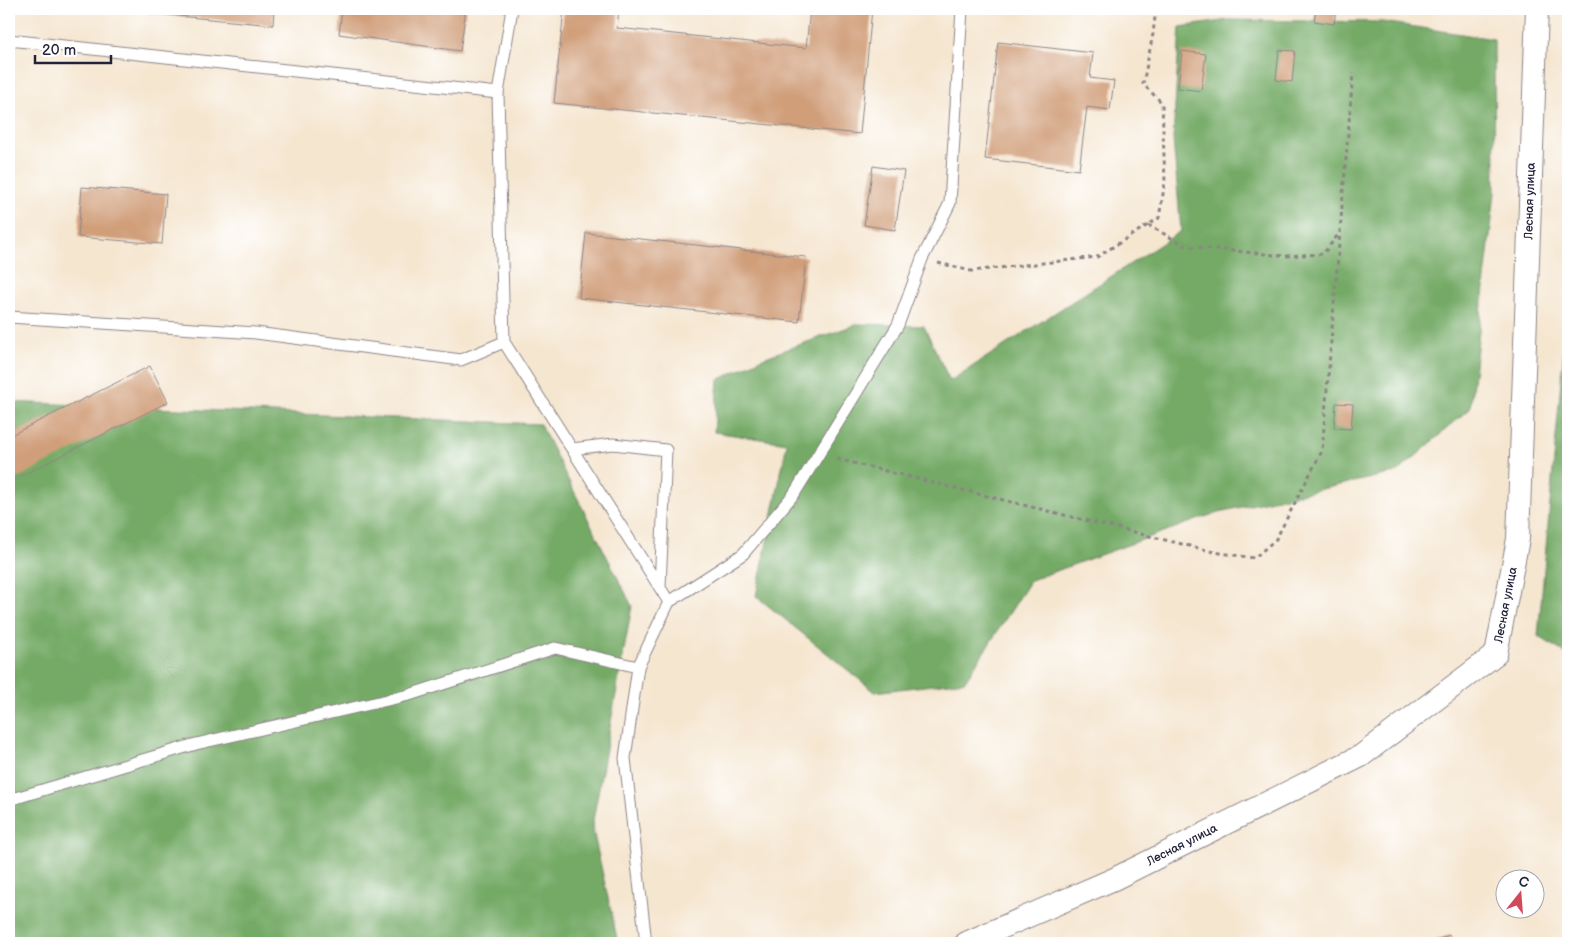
<svg xmlns="http://www.w3.org/2000/svg" width="1577" height="952" viewBox="0 0 1577 952" font-family="'Balsamiq Sans',sans-serif">
  <style>
    .forest { fill: #74aa66; stroke: #4b6650 }
    .building { fill: #d09e79 }
    .lines { fill: none; stroke-linecap: round; stroke-linejoin: round }
    .service-casing { stroke: #8c8486; stroke-width: 13 }
    .minor-casing { stroke: #8c8486; stroke-width: 24 }
    .path { stroke: #8c8486; stroke-width: 3; stroke-dasharray: 4 4; stroke-linecap: butt }
    .service { stroke: #fff; stroke-width: 11 }
    .minor { stroke: #fff; stroke-width: 22 }
    .labels { text-anchor: middle; dominant-baseline: central; stroke-width: 4.5; stroke-linejoin: round; paint-order: stroke }
    .street-label { font-size: 12px; fill: #22223b; stroke: #fff }
  </style>
  <rect width="100%" height="100%" fill="#fff"/>
  <filter id="ink" filterUnits="userSpaceOnUse"><feTurbulence type="fractalNoise" baseFrequency=".02" numOctaves="2"/><feDisplacementMap in="SourceGraphic" scale="10" xChannelSelector="R" yChannelSelector="G"/><feConvolveMatrix kernelMatrix="1 2 1 2 8 2 1 2 1" color-interpolation-filters="sRGB"/></filter>
  <filter id="wash" filterUnits="userSpaceOnUse"><feTurbulence type="fractalNoise" baseFrequency=".0096" numOctaves="4" result="noise"/><feDisplacementMap in="SourceGraphic" scale="20" xChannelSelector="R" yChannelSelector="G"/><feGaussianBlur stdDeviation="1.12" result="paint"/><feColorMatrix in="noise" values="0 0 0 0 0 0 0 0 0 0 0 0 0 0 0 0 0 1.4 0 .05"/><feComposite in="paint" operator="in"/></filter>
  <g filter="url(#wash)">
    <rect width="100%" height="100%" fill="#f5e6d0"/>
    <!-- forest -->
    <path class="forest" d="M1229,20L1383,22L1494,39L1495,193L1470,408L1398,472L1219,512L1031,580L965,681L875,692L756,596L787,443L714,432L718,380L763,358L857,324L924,326L950,381L1181,231L1173,139L1180,27Z
      M1568,304V655L1538,636Z
      M9,402L540,424L632,606L592,826L618,943H9Z"/>
    <g id="blocks">
      <!-- building -->
      <path class="building" d="M146,9H274L273,25L146,13Z
        M342,9H466L460,51L339,34Z
        M564,9H619L617,28L806,48L810,9H872L860,134L554,103Z
        M1316,9H1336L1334,24L1314,21Z
        M998,42L1093,53L1090,78L1114,81L1110,110L1087,107L1079,170L985,159Z
        M1279,50L1295,51L1292,82L1276,80Z
        M1182,51L1206,54L1201,91L1178,88Z
        M873,166L904,171L895,230L864,225Z
        M82,187L166,194L162,244L78,237Z
        M586,233L806,257L799,322L579,298Z
        M150,366L168,402L9,482V436Z
        M1336,403L1353,404L1351,429L1334,428Z
        M1449,935L1453,943H1429Z"/>
    </g>
  </g>
  <g filter="url(#ink)">
    <use href="#blocks" fill-opacity="0" stroke="#8c8486" stroke-width="1"/>
    <g class="lines">
      <defs>
        <path id="service" d="M512,9L498,93L504,342L669,602L638,667L625,758L646,943
          M9,40L498,93
          M9,317L256,333L461,360L504,342
          M572,449L613,444L666,450L660,587
          M669,602L743,554L794,494L898,325L922,259L950,203L962,9
          M9,800L196,744L409,695L555,648L638,667"/>
        <path id="minor" d="M966,943L1114,879L1361,756L1496,654L1518,539L1537,9"/>
      </defs>
      <!-- service casing -->
      <use href="#service" class="service-casing"/>
      <!-- minor casing -->
      <use href="#minor" class="minor-casing"/>
      <!-- path -->
      <path class="path" d="M1148,225L1186,246L1284,256L1323,254L1341,231
        M938,263L971,271L1097,257L1159,218L1165,182L1162,103L1143,84L1153,34L1156,9
        M837,459L1214,552L1254,558L1276,539L1322,451L1353,73"/>
      <!-- service -->
      <use href="#service" class="service"/>
      <!-- minor -->
      <use href="#minor" class="minor"/>
    </g>
  </g>
  <g class="labels">
    <!-- street labels -->
    <g class="street-label">
      <text transform="translate(1530 201) rotate(-88)">Лесная улица</text>
      <text transform="translate(1506 605) rotate(-79)">Лесная улица</text>
      <text transform="translate(1182 845) rotate(-27)">Лесная улица</text>
    </g>
  </g>
  <!-- margin -->
  <rect width="1577" height="952" fill="none" stroke="#fff" stroke-width="30"/>
  <!-- north arrow -->
  <g transform="translate(1520 894) rotate(17)"><circle r="24" fill="#ffffff" stroke="#a7a7b1"/>
  <path d="M0-4L9 19L0 12L-9 19Z" fill="#d1495b"/>
  <text y="-8" font-size="14" font-weight="bold" text-anchor="middle" fill="#22223b">С</text>
  </g>
  <!-- scale -->
  <path d="M35 55v8h76v-8" fill="none" stroke="#22223b" stroke-width="2.5"/>
  <text x="42" y="55" font-size="15" fill="#22223b" stroke="#ffffff" stroke-width="4" paint-order="stroke">20 m</text>
</svg>
